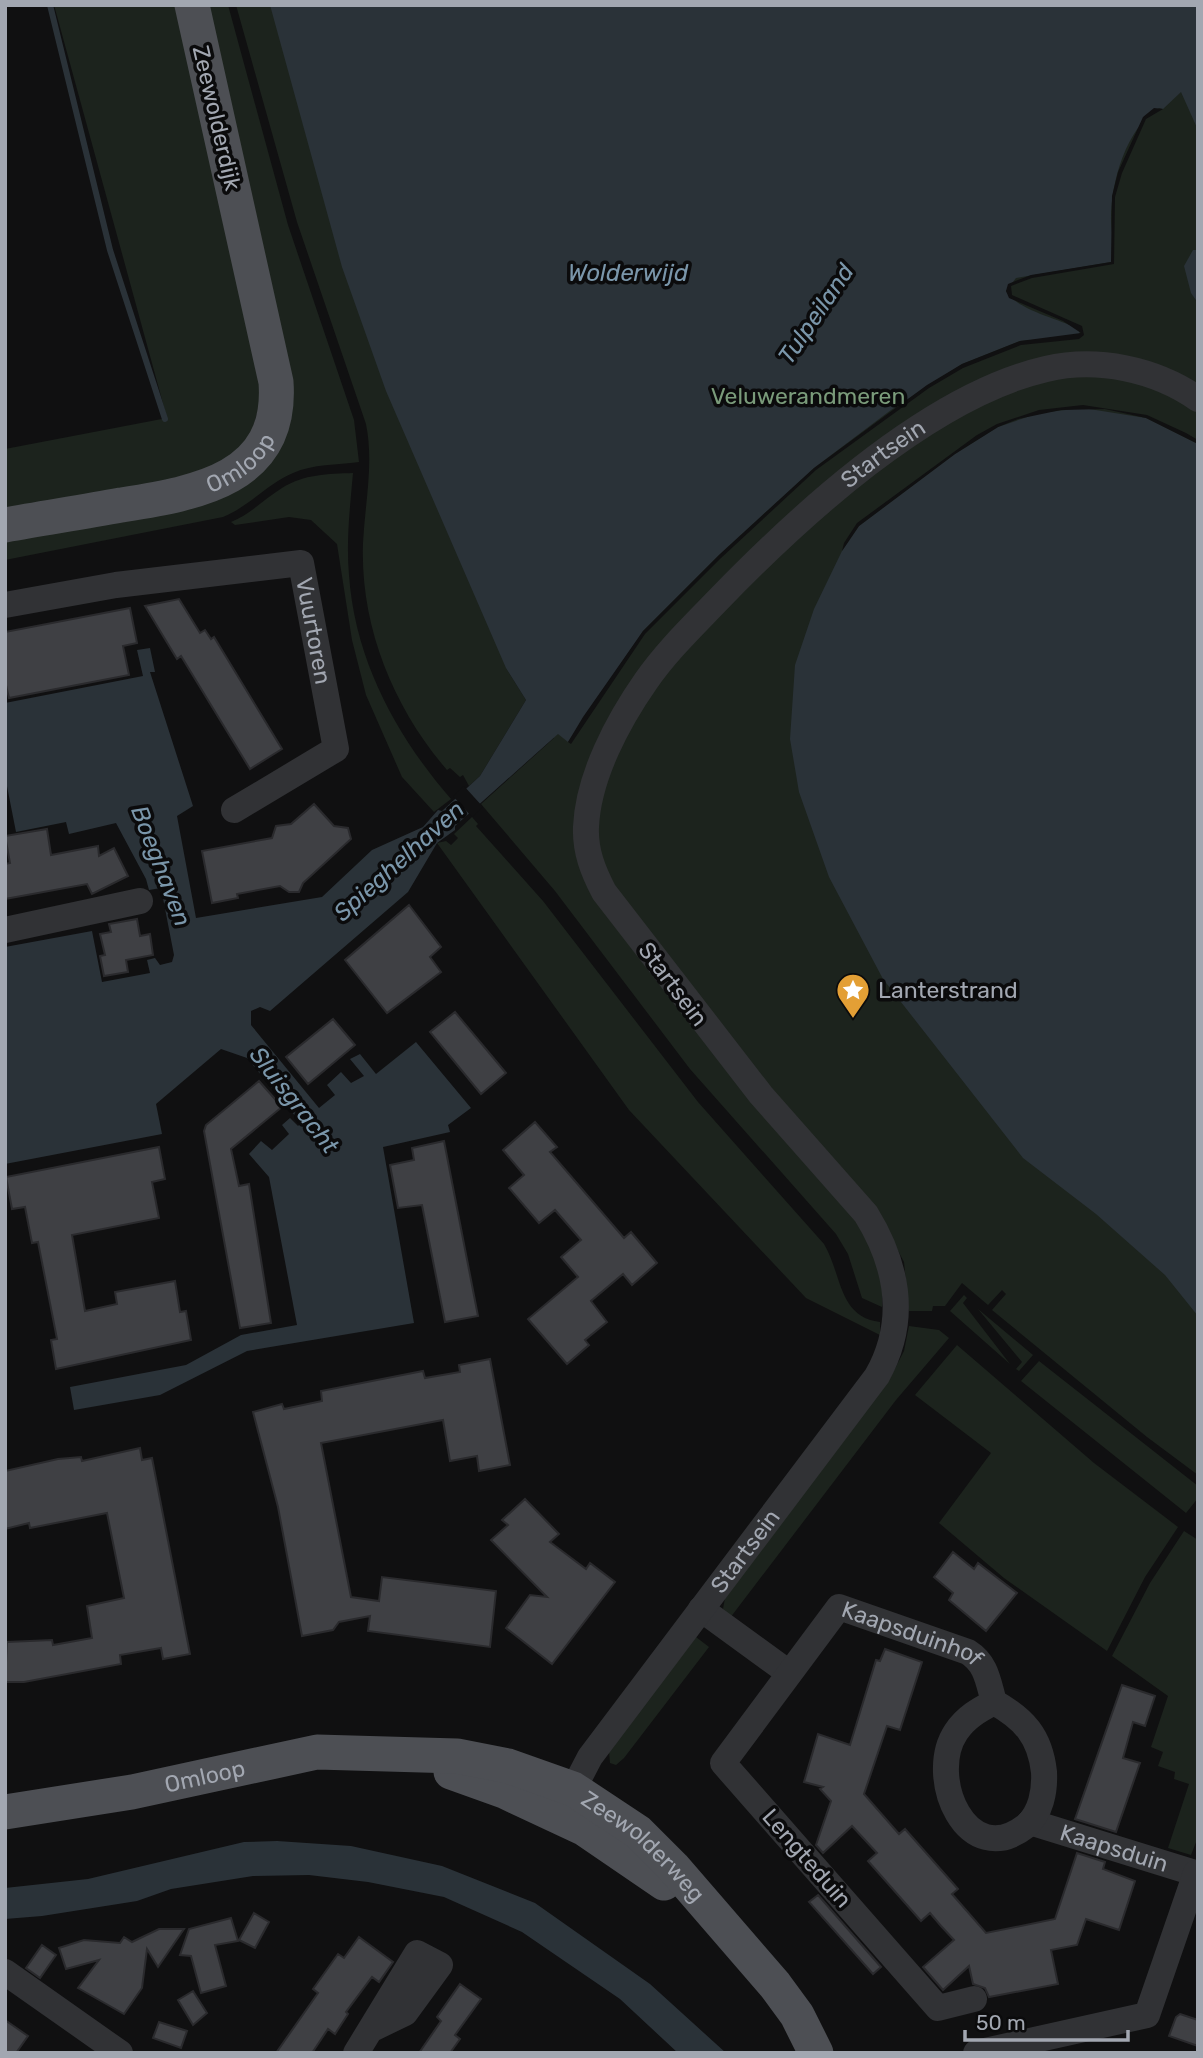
<svg xmlns="http://www.w3.org/2000/svg" width="1203" height="2058" viewBox="0 0 1203 2058" font-family="Rubik,sans-serif">
  <style>
    .green { fill: #1c231d }
    .water { fill: #2a3238 }
    .pier { fill: #101011 }
    .lines { fill: none; stroke-linecap: round; stroke-linejoin: round }
    .stream { stroke: #2a3238; stroke-width: 6 }
    .building { fill: #3f4044; stroke: #2a2a2d; stroke-width: 2 }
    .minor { stroke: #313235; stroke-width: 26 }
    .major { stroke: #4d4f54; stroke-width: 35 }
    .labels { text-anchor: middle; dominant-baseline: central; stroke-width: 7; stroke-linejoin: round; paint-order: stroke }
    .street-label { font-size: 23px; fill: #a2a7b1; stroke: #0b0b0c }
    .park-label { font-size: 23px; fill: #7a9b7a; stroke: #0b0b0c }
    .poi-label { font-size: 23px; fill: #a2a7b1; stroke: #0b0b0c; text-anchor: start }
    .water-label { font-size: 24px; font-style: italic; fill: #7a96aa; stroke: #0b0b0c }
  </style>
  <rect width="100%" height="100%" fill="#101011"/>
  <!-- green -->
  <path class="green" d="M54,5H179L264,389L248,445L212,473L5,513V449L167,418Z
    M203,5H228L288,225L354,420L359,462C337,465 313,464 293,473C267,484 250,506 223,517L5,560V537L270,461Z
    M236,5H1198V1475L1147,1437L992,1310L1006,1294L1002,1290L988,1305L962,1283L945,1306H933L932,1311H909L904,1262L878,1213L804,1132L576,839L861,1222L883,1280L882,1307L862,1298L848,1254L836,1234L690,1069L555,891L481,804L554,738L506,668L526,700L480,776L469,786L463,775L460,777L450,768L447,770C393,707 360,626 363,543C365,503 374,463 366,424L297,222Z
    M353,473C350,507 346,541 349,575C355,662 398,738 451,799L434,812L402,777L366,695L352,640L337,544L311,520L289,517L235,525L231,522C251,514 264,499 282,488C304,474 328,474 353,473Z
    M472,817L478,824L476,826L543,901L698,1102L824,1244C842,1274 838,1317 880,1322V1335L806,1298L629,1110L437,843L446,841L451,845L458,838L454,834Z
    M964,1295L967,1298L963,1303L1010,1364L950,1311Z
    M978,1309L1033,1355L1019,1371L1016,1369L1022,1362Z
    M909,1326L939,1330L949,1338L896,1400L730,1618L723,1609L725,1598L889,1380L904,1351Z
    M957,1345L1094,1463L1178,1527L1145,1577L1107,1651L1004,1578L939,1523L991,1453L915,1395Z
    M1039,1361L1198,1486V1498L1186,1513L1021,1381Z
    M1184,1531L1198,1540V1837L1191,1855L1168,1848L1189,1784L1174,1779L1175,1772L1158,1766L1163,1752L1151,1747L1168,1696L1112,1656L1150,1583Z
    M696,1637L709,1647L624,1758L616,1765L610,1763L609,1751Z"/>
  <!-- water -->
  <path class="water" d="M270,5H1198V130L1181,92L1163,109L1159,108C1126,128 1111,182 1111,219C1111,233 1116,249 1111,262L1016,278L1006,291C1015,309 1061,320 1080,329L1079,336L1020,341L962,364L891,410L814,468L719,555L643,631L568,742L558,734L455,826V830L437,843L408,892L270,1011L260,1007L251,1011V1025L319,1108L335,1095L327,1085L341,1072L351,1083L364,1076L350,1059L360,1054L376,1074L416,1042L471,1108L448,1125L450,1132L383,1147L414,1323L247,1351L160,1395L74,1410L70,1387L186,1365L241,1335L297,1325L269,1177L249,1154L261,1141L272,1150L289,1134L282,1125L290,1118L298,1126L301,1123L247,1058L221,1049L156,1104L162,1134L5,1164V947L92,931L102,982L150,973L147,960L155,958L160,965L172,962L174,955L161,888L149,890L146,879L116,823L69,834L66,822L16,832L5,776V703L143,676L137,650L150,648L155,672H150L193,806L177,816L196,918L322,897L372,850L423,827L438,810L442,811L480,776L526,700L506,668L386,391L342,267Z
    M1193,250H1198V303L1191,293L1184,266Z
    M1083,408L1146,418L1198,444V1316L1165,1275L1096,1214L1023,1158L883,979L829,877L799,792L790,739L795,665L814,609L842,551L859,526L955,454L998,427L1039,413Z
    M277,1841L351,1846L442,1866L535,1903L650,1984L726,2053H678L620,1999L522,1932L444,1897L368,1882L309,1875L253,1876L171,1889L137,1901L42,1916L5,1919V1888L88,1879L244,1842Z"/>
  <!-- pier -->
  <path class="pier" d="M1154,108L1163,109L1146,119L1122,173L1115,197L1114,264L1032,278L1011,286L1012,295L1082,326L1084,335L1079,339L1021,345L963,368L929,388L816,470L721,558L645,634L571,744L568,742L583,717L643,631L719,555L814,468L927,385L962,364L1020,341L1081,333L1063,321L1009,298L1006,291L1008,284L1031,275L1111,262L1112,196L1118,172L1143,117Z
    M1083,405L1147,415L1186,433L1198,440V444L1146,418L1105,409L1061,410L1018,419L998,427L955,454L859,526L842,551L844,543L857,523L977,435L997,424L1039,410Z
    M464,786L483,807L472,817L453,796Z"/>
  <g class="lines">
    <!-- stream -->
    <path class="stream" d="M50,5L110,250L165,419"/>
  </g>
  <!-- building -->
  <path class="building" d="M179,599L200,633L205,630L211,639L214,637L282,749L250,769L181,656L177,659L145,606Z
    M130,608L137,643L123,646L129,675L9,698L5,681V632Z
    M314,804L334,826L348,828L351,839L303,883L299,892H289L280,886L237,894L238,898L212,903L202,851L272,838L276,826L291,824Z
    M47,829L51,855L98,846L99,856L114,848L128,876L92,894L87,884L5,899V864L10,863L5,836Z
    M409,905L441,947L430,957L441,972L387,1013L345,960Z
    M137,919L140,936L150,934L153,955L126,960L128,972L104,976L100,956L105,955L100,934L111,932L109,924Z
    M455,1012L506,1073L481,1094L430,1032Z
    M333,1019L355,1045L308,1084L286,1057Z
    M259,1081L282,1107L231,1149L239,1186L249,1184L271,1323L240,1328L204,1131L206,1125Z
    M535,1122L557,1147L550,1152L624,1238L631,1232L657,1263L632,1285L623,1274L591,1301L607,1322L585,1340L589,1345L567,1364L528,1319L578,1277L561,1257L581,1240L555,1210L539,1223L509,1188L524,1175L503,1150Z
    M444,1141L478,1316L445,1322L422,1205L398,1208L390,1165L414,1160L412,1148Z
    M159,1147L165,1179L152,1182L159,1218L72,1235L85,1311L117,1304L115,1292L175,1281L180,1312L186,1311L191,1340L56,1369L51,1340L57,1339L38,1242L32,1243L25,1207L12,1209L6,1177Z
    M490,1359L510,1465L479,1471L477,1456L450,1461L443,1420L321,1443L351,1597L379,1601L382,1577L496,1591L490,1647L368,1631L370,1616L339,1622L333,1630L302,1636L278,1507L253,1412L282,1404L284,1409L322,1401L321,1391L423,1371L425,1378L460,1372L459,1365Z
    M140,1448L142,1460L152,1458L190,1654L163,1659L161,1648L120,1655L121,1664L24,1682H5L7,1642L52,1640L53,1645L92,1638L87,1606L124,1598L107,1513L30,1528L29,1523L5,1529V1471L58,1459L81,1457L82,1461Z
    M525,1499L559,1534L550,1542L586,1569L590,1563L615,1582L552,1664L506,1628L530,1595L547,1597L491,1540L508,1525L502,1520Z
    M953,1552L974,1569L978,1563L1017,1593L986,1631L949,1600L953,1593L934,1577Z
    M885,1649L922,1662L900,1730L887,1726L864,1794L899,1834L905,1829L958,1889L952,1894L986,1933L1055,1919L1077,1853L1105,1862L1103,1869L1135,1881L1119,1930L1086,1919L1077,1945L1051,1950L1058,1984L989,1997L985,1988L973,1984L969,1966L943,1990L923,1967L954,1940L941,1926L930,1913L921,1921L868,1861L877,1853L852,1826L823,1853L816,1845L831,1801L820,1789L823,1787L804,1782L818,1734L850,1745L876,1660L880,1661Z
    M1122,1685L1155,1696L1145,1726L1133,1722L1123,1758L1140,1763L1116,1832L1075,1819Z
    M818,1895L881,1967L873,1974L809,1902Z
    M254,1913L269,1922L255,1948L239,1940Z
    M231,1918L238,1941L215,1945L226,1986L201,1993L191,1956L180,1955L189,1929Z
    M159,1929H184L158,1967L147,1949L142,1988L124,2014L78,1988L99,1960L66,1969L59,1948L84,1940L120,1943L124,1937L132,1942Z
    M359,1937L393,1962L379,1982L372,1977L346,2012L348,2014L335,2034L328,2029L312,2053H276L318,1993L313,1989L338,1954L344,1958Z
    M42,1945L56,1955L40,1978L26,1968Z
    M460,1984L481,1999L455,2035L460,2039L450,2053H419L441,2021L437,2017Z
    M193,1991L207,2013L193,2025L178,2000Z
    M1180,2014L1198,2020V2046L1169,2036L1176,2017Z
    M5,2020L28,2036L16,2053H5Z
    M159,2022L187,2031L181,2048L153,2038Z"/>
  <g class="lines">
    <!-- minor -->
    <g class="minor">
      <path id="s1" d="M5,605L116,585L301,563L336,749L234,810"/>
      <path d="M5,930L140,901"/>
      <path d="M701,1609L789,1673"/>
      <path id="s2" d="M565,1805L590,1757L877,1376C908,1321 898,1266 866,1214L761,1095L604,892C593,871 585,851 586,827C588,777 618,721 646,681C666,652 692,627 716,602C798,517 929,396 1046,369C1097,357 1155,369 1198,399"/>
      <path id="s3" d="M1030,1822L1198,1874"/>
      <path d="M5,1972L120,2053"/>
      <path id="s4" d="M974,1999L938,2008L723,1763L839,1607L968,1652C987,1664 988,1682 994,1702C1024,1719 1040,1736 1044,1772C1045,1791 1041,1813 1026,1826C967,1872 926,1777 956,1732C966,1717 979,1710 994,1702"/>
      <path d="M356,2053L417,1953L440,1965L405,2013L374,2028"/>
      <path d="M976,2053L1147,2015L1196,1873"/>
    </g>
    <!-- major -->
    <g class="major">
      <path id="s5" d="M5,525C44,518 83,512 121,505C196,493 283,480 276,382L192,5"/>
      <path d="M451,1772L504,1791L585,1829L664,1883"/>
      <path id="s6" d="M5,1812L132,1792L317,1752L457,1756L508,1766L573,1789L638,1832L673,1867L775,1985L797,2015L816,2053"/>
    </g>
  </g>
  <!-- icons -->
  <defs>
    <symbol id="sight-pin" viewBox="-11 -11 22 30"><path d="M0 17L-7.5 6A9.5 9.5 0 1 1 7.5 6Z" fill="#e39f35" stroke="#0b0b0c"/><path d="M0-6L1.8-2.2L6-1.7L2.9 1.2L3.7 5.4L0 3.3L-3.7 5.4L-2.9 1.2L-6-1.7L-1.8-2.2Z" fill="#fff"/></symbol>
  </defs>
  <g fill-rule="evenodd">
    <use href="#sight-pin" x="834" y="971" width="38" height="52"/>
  </g>
  <g class="labels">
    <!-- street labels -->
    <g class="street-label">
      <text transform="translate(217 118) rotate(77)">Zeewolderdijk</text>
      <text stroke="none"><textPath href="#s2" startOffset="1675">Startsein</textPath></text>
      <text stroke="none"><textPath href="#s5" startOffset="247">Omloop</textPath></text>
      <text stroke="none"><textPath href="#s1" startOffset="368">Vuurtoren</textPath></text>
      <text transform="translate(673 984) rotate(53)">Startsein</text>
      <text stroke="none"><textPath href="#s2" startOffset="312">Startsein</textPath></text>
      <text stroke="none"><textPath href="#s4" startOffset="635">Kaapsduinhof</textPath></text>
      <text stroke="none"><textPath href="#s6" startOffset="203">Omloop</textPath></text>
      <text stroke="none"><textPath href="#s3" startOffset="88">Kaapsduin</textPath></text>
      <text stroke="none"><textPath href="#s6" startOffset="670">Zeewolderweg</textPath></text>
      <text transform="translate(807 1858) rotate(49)">Lengteduin</text>
    </g>
    <!-- park labels -->
    <g class="park-label">
      <text x="808" y="396">Veluwerandmeren</text>
    </g>
    <!-- poi labels -->
    <g class="poi-label">
      <text x="878" y="990">Lanterstrand</text>
    </g>
    <!-- water labels -->
    <g class="water-label">
      <text x="628" y="273">Wolderwijd</text>
      <text transform="translate(816 314) rotate(-56)">Tulpeiland</text>
      <text transform="translate(399 861) rotate(-42)">Spieghelhaven</text>
      <text transform="translate(161 866) rotate(69)">Boeghaven</text>
      <text transform="translate(294 1100) rotate(52)">Sluisgracht</text>
    </g>
  </g>
  <!-- border -->
  <rect width="1203" height="2058" fill="none" stroke="#a2a7b1" stroke-width="14"/>
  <!-- scale -->
  <path d="M965 2030v10h163v-10" fill="none" stroke="#a2a7b1" stroke-width="3.5"/>
  <text x="976" y="2030" font-size="21" fill="#a2a7b1" stroke="#0b0b0c" stroke-width="5" paint-order="stroke">50 m</text>
</svg>
